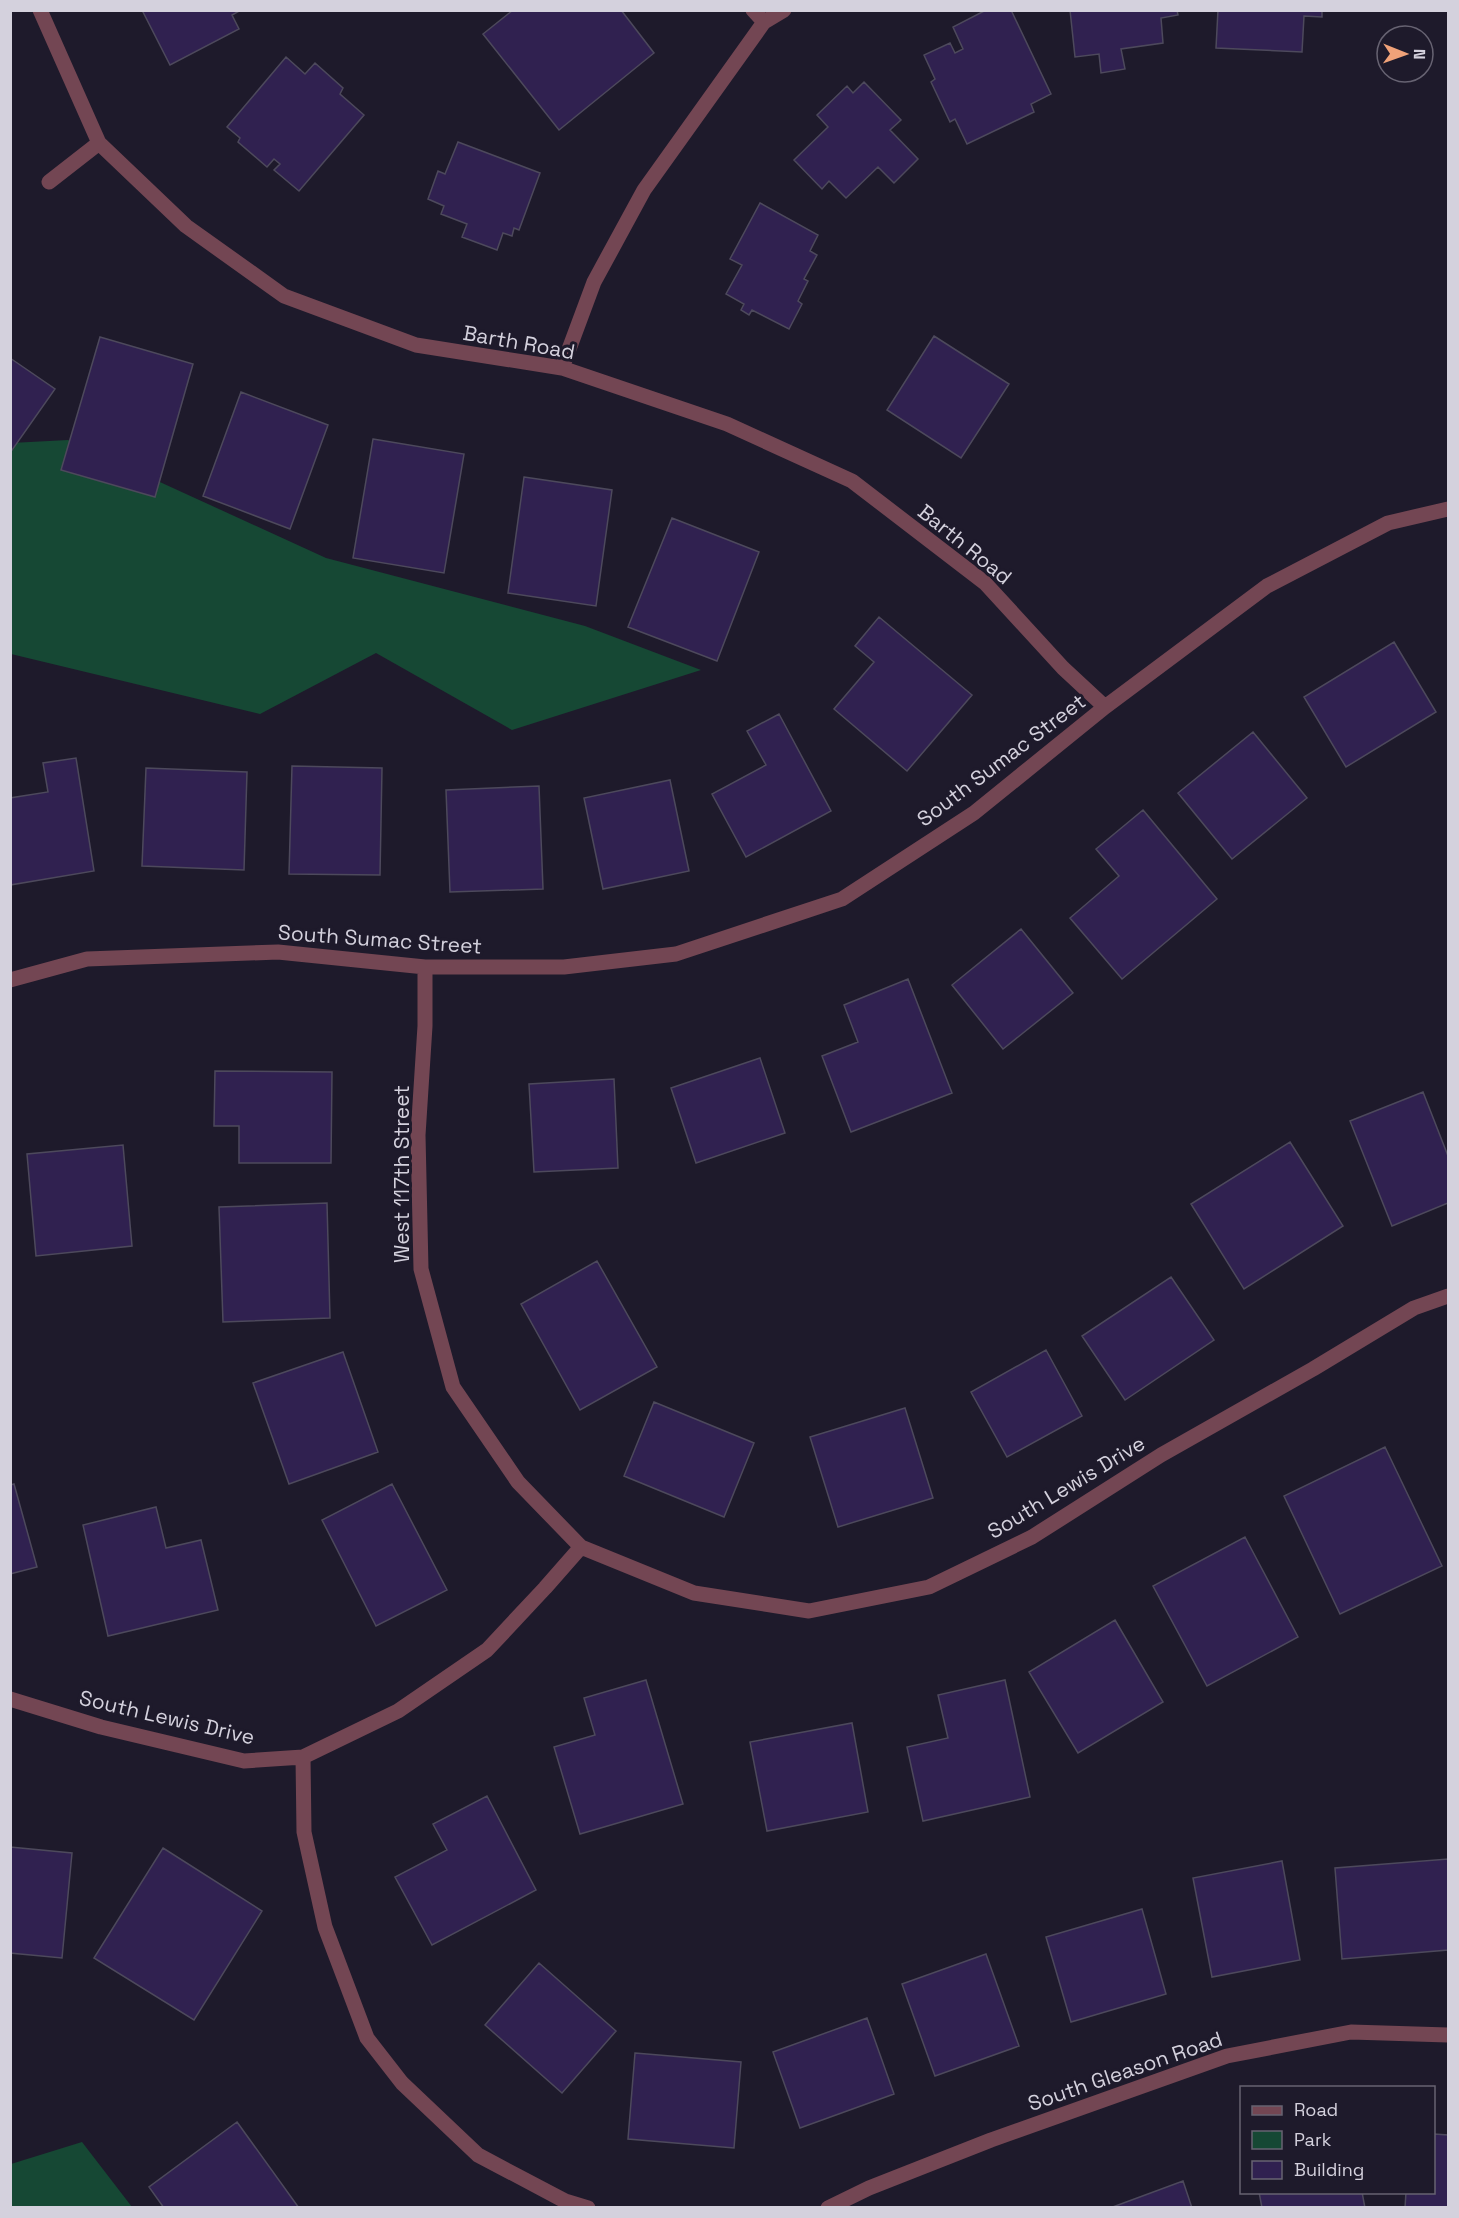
<svg xmlns="http://www.w3.org/2000/svg" width="1459" height="2218" viewBox="0 0 1459 2218" font-family="'Space Grotesk',sans-serif">
  <style>
    .green { fill: #164834 }
    .building { fill: #302150; stroke: #4d495c; stroke-width: 1.5 }
    .lines { fill: none; stroke-linecap: round; stroke-linejoin: round }
    .street { stroke: #734653; stroke-width: 15 }
    .labels { text-anchor: middle; dominant-baseline: central; stroke-width: 6; stroke-linejoin: round; paint-order: stroke }
    .street-label { font-size: 21px; fill: #d4d1dd; stroke: #1e1a2b }
  </style>
  <rect width="100%" height="100%" fill="#1e1a2b"/>
  <!-- green -->
  <path class="green" d="M68,440L326,558L585,626L701,670L512,730L376,653L260,714L11,654V443Z
    M82,2142L132,2207H11V2164Z"/>
  <!-- building -->
  <path class="building" d="M142,10H241L232,15L239,29L170,65Z
    M513,10H621L654,53L559,130L483,34Z
    M986,10H1011L1051,94L1031,104L1034,112L967,144L955,119L950,122L931,82L935,79L924,55L950,43L955,53L963,49L953,27Z
    M1070,10H1177L1178,15L1161,18L1163,43L1121,49L1125,69L1101,73L1099,54L1075,57Z
    M1218,10H1322V17L1304,16L1302,52L1216,48Z
    M286,57L305,74L315,63L343,88L340,94L364,115L299,191L274,170L280,164L274,159L267,167L238,142L240,138L227,127Z
    M864,82L901,120L890,130L918,159L894,183L878,167L846,198L829,181L822,189L794,160L828,127L817,115L847,86L853,93Z
    M458,142L540,173L519,230L514,228L512,236L503,233L497,250L462,237L467,224L441,214L444,206L428,199L438,171L445,174Z
    M760,203L818,235L810,251L817,255L804,279L808,281L798,301L802,304L789,329L752,310L749,315L741,310L744,304L726,294L742,265L730,259Z
    M934,336L1009,384L961,458L887,410Z
    M100,337L193,364L155,497L61,470Z
    M10,358L55,389L10,453Z
    M241,392L328,425L290,529L203,496Z
    M373,439L464,454L444,573L353,558Z
    M524,477L612,490L596,606L508,593Z
    M672,518L759,552L717,661L628,627Z
    M879,617L972,695L907,771L834,709L874,662L855,646Z
    M1394,642L1436,712L1346,767L1304,697Z
    M779,714L831,811L746,857L712,794L766,765L747,731Z
    M1253,732L1307,798L1232,859L1178,793Z
    M76,758L94,871L10,885V798L48,792L43,763Z
    M292,766L382,768L380,875L289,874Z
    M146,768L247,772L244,870L142,866Z
    M670,780L689,871L603,889L584,798Z
    M539,786L543,889L450,892L446,790Z
    M1143,810L1217,899L1122,979L1070,918L1119,876L1096,849Z
    M1021,929L1073,993L1003,1049L952,985Z
    M908,979L952,1093L851,1132L822,1056L858,1042L844,1005Z
    M760,1058L785,1133L696,1163L671,1088Z
    M215,1071L332,1072L331,1163H239V1126H214Z
    M614,1079L618,1168L534,1172L529,1084Z
    M1423,1092L1448,1156V1203L1392,1226L1350,1121Z
    M1290,1142L1343,1226L1244,1289L1191,1204Z
    M123,1145L132,1246L36,1256L27,1154Z
    M327,1203L330,1318L223,1322L219,1207Z
    M597,1261L657,1367L580,1410L521,1304Z
    M1171,1277L1214,1340L1125,1400L1082,1336Z
    M1046,1350L1082,1416L1007,1457L971,1392Z
    M343,1352L378,1452L289,1484L253,1383Z
    M654,1402L754,1443L724,1517L624,1476Z
    M905,1408L933,1498L838,1527L810,1437Z
    M1385,1447L1442,1566L1340,1614L1284,1496Z
    M14,1484L37,1567L10,1574V1485Z
    M392,1484L447,1590L376,1626L322,1520Z
    M156,1507L166,1548L201,1540L218,1610L108,1636L83,1525Z
    M1245,1537L1298,1637L1207,1686L1153,1586Z
    M1115,1620L1163,1702L1078,1753L1029,1672Z
    M646,1680L683,1804L580,1834L554,1747L595,1735L584,1698Z
    M1005,1680L1030,1797L923,1821L907,1747L948,1738L938,1695Z
    M852,1723L868,1812L767,1831L750,1742Z
    M487,1796L536,1890L432,1945L395,1877L447,1850L433,1824Z
    M10,1847L72,1853L62,1958L10,1953Z
    M163,1848L262,1911L194,2020L94,1958Z
    M1448,1859V1950L1342,1959L1335,1868Z
    M1282,1861L1300,1960L1212,1977L1193,1878Z
    M1142,1909L1166,1994L1071,2022L1046,1937Z
    M986,1954L1019,2046L935,2076L902,1984Z
    M539,1963L616,2031L562,2093L485,2025Z
    M867,2018L894,2094L800,2128L773,2052Z
    M635,2053L741,2062L734,2148L628,2139Z
    M237,2122L299,2208H164L149,2187Z
    M1434,2134L1448,2135V2208H1405L1406,2192H1434Z
    M1183,2181L1192,2208H1110Z
    M1259,2192H1362L1365,2208H1262Z"/>
  <g class="lines">
    <!-- street -->
    <path class="street" d="M40,10L99,143L186,226L284,296L416,345L562,368L727,424L852,481L985,583L1063,668L1105,707
      M753,10L764,22
      M49,182L99,143
      M562,368L594,282L644,190L764,22L784,10
      M425,967V1026L418,1135L421,1269L453,1387L518,1482L581,1547L694,1593L809,1611L929,1587L1032,1537L1161,1455L1313,1369L1414,1308L1448,1296
      M10,980L87,959L278,952L425,967H564L676,954L842,899L974,813L1105,707L1267,586L1388,523L1448,509
      M10,1699L101,1727L244,1761L303,1757L398,1711L487,1650L545,1588L581,1547
      M303,1757L304,1832L325,1927L367,2038L402,2083L478,2155L565,2201L588,2208
      M828,2208L869,2188L991,2140L1227,2056L1351,2032L1448,2035"/>
  </g>
  <g class="labels">
    <!-- street labels -->
    <g class="street-label">
      <text transform="translate(519 342) rotate(10)">Barth Road</text>
      <text transform="translate(965 544) rotate(39)">Barth Road</text>
      <text transform="translate(1001 760) rotate(-37)">South Sumac Street</text>
      <text transform="translate(380 939) rotate(4)">South Sumac Street</text>
      <text transform="translate(401 1174) rotate(-90)">West 117th Street</text>
      <text transform="translate(1066 1487) rotate(-31)">South Lewis Drive</text>
      <text transform="translate(167 1717) rotate(13)">South Lewis Drive</text>
      <text transform="translate(1125 2071) rotate(-19)">South Gleason Road</text>
    </g>
  </g>
  <!-- border -->
  <rect width="1459" height="2218" fill="none" stroke="#d4d1dd" stroke-width="24"/>
  <!-- legend -->
  <rect x="1240" y="2086" width="195" height="108" fill="#1e1a2b" stroke="#676372" stroke-width="1.5"/>
  <rect x="1252" y="2106" width="30" height="9" fill="#734653" stroke="#676372" stroke-width="1.5"/>
  <text x="1294" y="2116" font-size="18" fill="#d4d1dd">Road</text>
  <rect x="1252" y="2131" width="30" height="18" fill="#164834" stroke="#676372" stroke-width="1.5"/>
  <text x="1294" y="2146" font-size="18" fill="#d4d1dd">Park</text>
  <rect x="1252" y="2161" width="30" height="18" fill="#302150" stroke="#676372" stroke-width="1.5"/>
  <text x="1294" y="2176" font-size="18" fill="#d4d1dd">Building</text>
  <!-- north arrow -->
  <g transform="translate(1405 54) rotate(91)"><circle r="28" fill="#1e1a2b" stroke="#676372" stroke-width="1.5"/>
  <path d="M0-4.5L10 22L0 15L-10 22Z" fill="#f0a279"/>
  <text y="-9" font-size="16" font-weight="bold" text-anchor="middle" fill="#d4d1dd">N</text>
  </g>
</svg>
